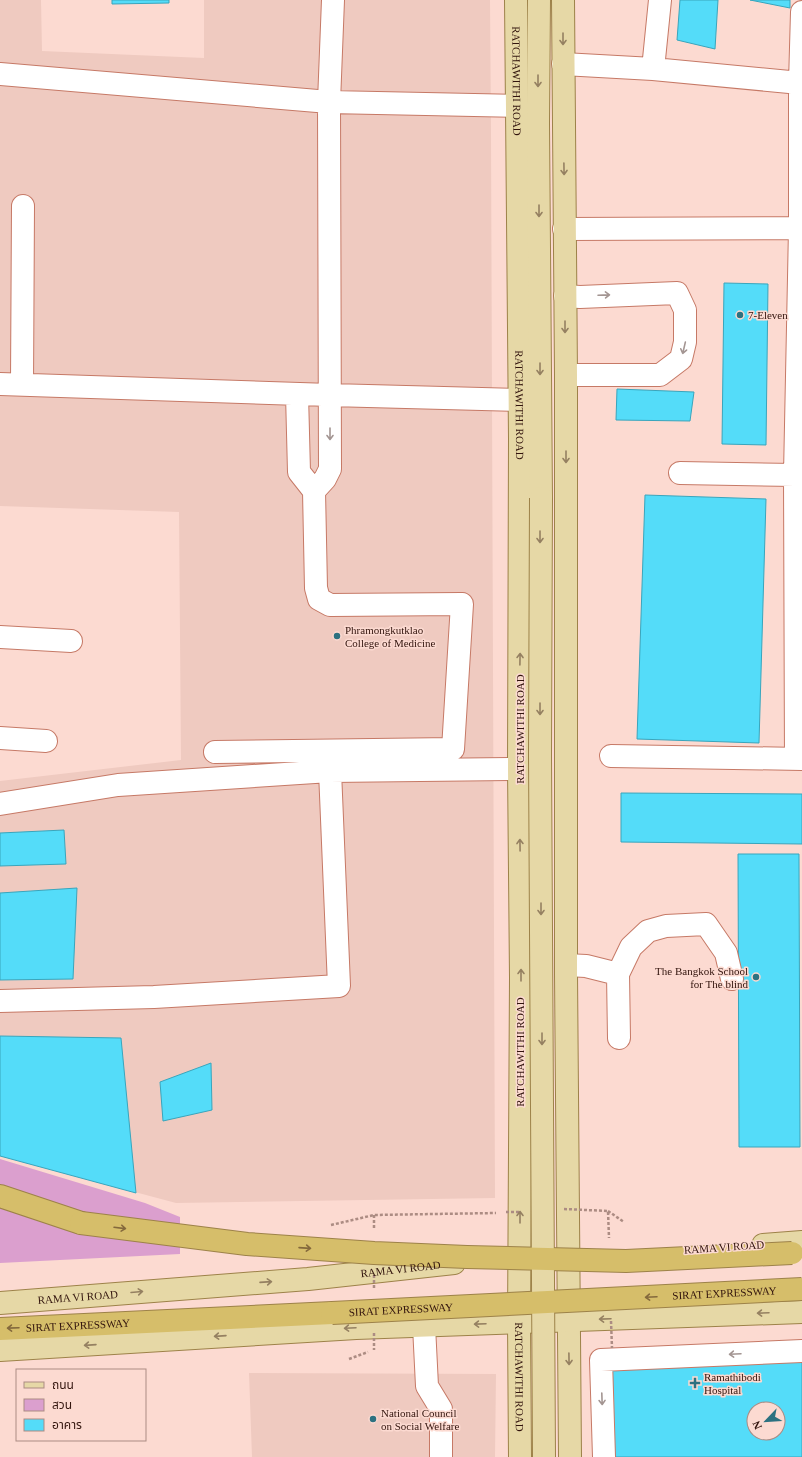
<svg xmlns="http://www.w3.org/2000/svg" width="802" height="1457" viewBox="0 0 802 1457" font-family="'Times New Roman','Noto Sans Thai',serif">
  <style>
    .built { fill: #efcac0 }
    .green { fill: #db9fce }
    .building { fill: #54dcf9; stroke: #39a5bc; fill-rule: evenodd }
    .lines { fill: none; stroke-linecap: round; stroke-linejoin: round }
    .minor-casing { stroke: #c67966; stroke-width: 24 }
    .major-casing { stroke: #9d8249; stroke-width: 24 }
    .highway-casing { stroke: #9d8249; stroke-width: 24 }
    .path { stroke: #ac8c83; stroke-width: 2.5; stroke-dasharray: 3 2; stroke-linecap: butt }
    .minor { stroke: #fff; stroke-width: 22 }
    .major { stroke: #e6d8a6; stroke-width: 22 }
    .highway { stroke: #d6be6a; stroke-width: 22 }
    .major-bridge-casing { stroke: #9d8249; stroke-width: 24; stroke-linecap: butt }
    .highway-bridge-casing { stroke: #9d8249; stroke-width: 24; stroke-linecap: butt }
    .path-bridge { stroke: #ac8c83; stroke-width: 2.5; stroke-dasharray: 3 2; stroke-linecap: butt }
    .major-bridge { stroke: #e6d8a6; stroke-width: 22 }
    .highway-bridge { stroke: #d6be6a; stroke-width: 22 }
    .oneway { stroke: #958061 }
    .oneway2 { stroke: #a39592 }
    .oneway3 { stroke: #84693c }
    .poi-dot { fill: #2c7180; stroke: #fcdad1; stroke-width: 1.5 }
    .labels { text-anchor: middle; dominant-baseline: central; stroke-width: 3; stroke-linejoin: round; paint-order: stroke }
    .street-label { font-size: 11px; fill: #32140d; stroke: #fcdad1 }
    .poi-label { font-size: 11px; fill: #32140d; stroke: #fcdad1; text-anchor: start }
  </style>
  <rect width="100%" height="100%" fill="#fcdad1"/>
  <!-- built -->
  <path class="built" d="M0,0H41L42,51L204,58V0H490L491,134L495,1198L176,1203L0,1156V781L181,760L179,512L0,506Z
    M249,1373L496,1374L495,1457H252Z"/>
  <!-- green -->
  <path class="green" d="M0,1159L145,1203L180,1217V1254L0,1263Z"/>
  <!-- building -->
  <path class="building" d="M112,0H169V3L112,4Z
    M680,0H718L715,49L677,40Z
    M750,0H790V8Z
    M724,283L768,284L766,445L722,444Z
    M617,389L694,392L690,421L616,420Z
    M645,495L766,499L759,743L637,739Z
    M621,793L802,794V844L621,842Z
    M64,830L66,864L0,866V833Z
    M738,854H799L800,1147H739Z
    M77,888L73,979L0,980V893Z
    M0,1036L121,1038L136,1193L0,1156Z
    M211,1063L212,1110L163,1121L160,1082Z
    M802,1360V1457H607L603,1369ZM754,1409H778V1433H754Z"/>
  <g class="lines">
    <defs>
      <path id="minor" d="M563,64L653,69L800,83V228L795,475L796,759
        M653,69L660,0
        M0,74L329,102L517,106
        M800,83L802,12
        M564,229L802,228
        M565,296L580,297L677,293L685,310V342L681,359L660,375H566
        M0,384L330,395L520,400
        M22,384L23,206
        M297,394L299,472L314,491L325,479L330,469L329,102L333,0
        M680,473L795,475
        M0,637L71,641
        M0,738L46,741
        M215,752L453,749L462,604L330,605L319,599L316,588L314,491
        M611,756L802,759
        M0,804L118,785L330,771L519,769
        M566,965L586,966L618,974L631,947L648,931L666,926L706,924L726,953L732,979
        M618,974L619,1038
        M0,1001L154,997L339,986L330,771
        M424,1326L427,1386L441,1409V1457
        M604,1457L601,1360L802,1351"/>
      <g id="major">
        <path id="s1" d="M516,0L520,438L519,769L521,978L519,1323L520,1457"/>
        <path d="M539,0L538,123L541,498"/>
        <path d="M563,0L566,375V974L570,1457"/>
        <path d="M763,1245L802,1242"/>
        <path id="s2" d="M0,1303L308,1279L454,1263"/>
        <path d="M0,1350L356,1328L802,1312"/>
      </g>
      <g id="highway">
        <path d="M0,1196L81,1223"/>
        <path id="s3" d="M0,1329L332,1313"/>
      </g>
    </defs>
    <!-- minor casing -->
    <use href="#minor" class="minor-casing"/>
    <!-- major casing -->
    <use href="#major" class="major-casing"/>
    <!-- highway casing -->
    <use href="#highway" class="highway-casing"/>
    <!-- path -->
    <path class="path" d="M608,1211L624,1222
      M331,1225L374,1215L496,1213
      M349,1359L368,1352"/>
    <!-- minor -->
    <use href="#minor" class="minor"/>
    <!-- major -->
    <use href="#major" class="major"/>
    <!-- highway -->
    <use href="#highway" class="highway"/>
    <defs>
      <path id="major-bridge" d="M541,498L540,755L544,1457"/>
      <g id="highway-bridge">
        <path d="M81,1223L247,1244L374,1253L467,1257L626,1261L792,1253"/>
        <path id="s4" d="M332,1313L802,1289"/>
      </g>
    </defs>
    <!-- major-bridge casing -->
    <use href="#major-bridge" class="major-bridge-casing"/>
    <!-- highway-bridge casing -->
    <use href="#highway-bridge" class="highway-bridge-casing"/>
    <!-- path-bridge -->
    <path class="path-bridge" d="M564,1209L608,1211L609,1238
      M506,1212H519
      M374,1215V1230
      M374,1275V1288
      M611,1321L612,1348
      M374,1333V1350"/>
    <!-- major-bridge -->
    <use href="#major-bridge" class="major-bridge"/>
    <!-- highway-bridge -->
    <use href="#highway-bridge" class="highway-bridge"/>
  </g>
  <!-- one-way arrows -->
  <defs><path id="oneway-shaft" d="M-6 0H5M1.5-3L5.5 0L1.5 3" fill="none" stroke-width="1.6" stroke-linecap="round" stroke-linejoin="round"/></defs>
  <g class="oneway">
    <use href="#oneway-shaft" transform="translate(563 39) rotate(90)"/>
    <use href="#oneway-shaft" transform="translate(538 81) rotate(90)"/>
    <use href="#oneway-shaft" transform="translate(564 169) rotate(89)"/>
    <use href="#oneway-shaft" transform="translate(539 211) rotate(90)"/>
    <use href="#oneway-shaft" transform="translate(565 327) rotate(90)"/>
    <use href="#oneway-shaft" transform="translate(540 369) rotate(90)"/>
    <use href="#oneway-shaft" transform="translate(566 457) rotate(90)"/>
    <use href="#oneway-shaft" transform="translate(540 537) rotate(90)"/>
    <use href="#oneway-shaft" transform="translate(520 659) rotate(-89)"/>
    <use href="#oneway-shaft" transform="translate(540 709) rotate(90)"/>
    <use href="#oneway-shaft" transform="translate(520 845) rotate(-91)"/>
    <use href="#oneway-shaft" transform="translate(541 909) rotate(90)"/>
    <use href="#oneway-shaft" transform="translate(521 975) rotate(-90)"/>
    <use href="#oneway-shaft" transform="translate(542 1039) rotate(90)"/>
    <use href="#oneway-shaft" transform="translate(520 1217) rotate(-90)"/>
    <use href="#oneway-shaft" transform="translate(266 1282) rotate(-4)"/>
    <use href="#oneway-shaft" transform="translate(137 1292) rotate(-5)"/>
    <use href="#oneway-shaft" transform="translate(763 1313) rotate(178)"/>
    <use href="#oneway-shaft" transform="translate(605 1319) rotate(178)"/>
    <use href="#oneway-shaft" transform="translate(480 1324) rotate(178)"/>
    <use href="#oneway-shaft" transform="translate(350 1328) rotate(177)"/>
    <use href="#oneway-shaft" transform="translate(220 1336) rotate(176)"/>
    <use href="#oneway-shaft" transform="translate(90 1345) rotate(176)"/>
    <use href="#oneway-shaft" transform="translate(569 1359) rotate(89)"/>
  </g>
  <g class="oneway2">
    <use href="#oneway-shaft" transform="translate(604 295) rotate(-2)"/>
    <use href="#oneway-shaft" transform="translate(684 348) rotate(103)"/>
    <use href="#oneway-shaft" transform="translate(330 434) rotate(90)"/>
    <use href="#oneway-shaft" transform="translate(735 1354) rotate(177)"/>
    <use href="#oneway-shaft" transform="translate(602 1399) rotate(88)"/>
  </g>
  <g class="oneway3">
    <use href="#oneway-shaft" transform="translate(120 1228) rotate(7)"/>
    <use href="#oneway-shaft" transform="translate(305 1248) rotate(4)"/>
    <use href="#oneway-shaft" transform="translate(651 1297) rotate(177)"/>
    <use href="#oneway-shaft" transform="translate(13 1328) rotate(178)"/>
  </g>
  <!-- markers -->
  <g class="poi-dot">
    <circle cx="740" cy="315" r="4"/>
    <circle cx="337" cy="636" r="4"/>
    <circle cx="756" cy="977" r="4"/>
    <path d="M693 1377h4v4h4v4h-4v4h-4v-4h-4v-4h4z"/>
    <circle cx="373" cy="1419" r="4"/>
  </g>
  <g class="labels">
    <!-- street labels -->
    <g class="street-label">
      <text stroke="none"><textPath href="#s1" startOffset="81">RATCHAWITHI ROAD</textPath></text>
      <text stroke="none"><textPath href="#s1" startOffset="405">RATCHAWITHI ROAD</textPath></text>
      <text transform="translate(520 729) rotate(-90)">RATCHAWITHI ROAD</text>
      <text transform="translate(520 1052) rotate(-90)">RATCHAWITHI ROAD</text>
      <text transform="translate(724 1247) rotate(-4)">RAMA VI ROAD</text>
      <text stroke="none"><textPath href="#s2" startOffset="402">RAMA VI ROAD</textPath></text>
      <text stroke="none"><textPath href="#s4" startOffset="393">SIRAT EXPRESSWAY</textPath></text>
      <text stroke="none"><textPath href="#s2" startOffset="78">RAMA VI ROAD</textPath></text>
      <text stroke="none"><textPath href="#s4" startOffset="69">SIRAT EXPRESSWAY</textPath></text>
      <text stroke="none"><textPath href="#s3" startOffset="78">SIRAT EXPRESSWAY</textPath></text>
      <text stroke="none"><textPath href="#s1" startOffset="1377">RATCHAWITHI ROAD</textPath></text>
    </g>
    <!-- poi labels -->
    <g class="poi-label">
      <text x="748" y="315">7-Eleven</text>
      <text x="345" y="630">Phramongkutklao<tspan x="345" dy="13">College of Medicine</tspan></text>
      <text x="748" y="971" text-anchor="end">The Bangkok School<tspan x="748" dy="13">for The blind</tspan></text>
      <text x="704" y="1377">Ramathibodi<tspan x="704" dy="13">Hospital</tspan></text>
      <text x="381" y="1413">National Council<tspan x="381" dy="13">on Social Welfare</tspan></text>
    </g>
  </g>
  <!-- legend -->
  <rect x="16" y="1369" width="130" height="72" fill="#fcdad1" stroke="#ab8b83"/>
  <rect x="24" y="1382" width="20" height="6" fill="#e6d8a6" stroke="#ab8b83"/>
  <text x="52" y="1389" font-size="12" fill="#32140d">ถนน</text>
  <rect x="24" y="1399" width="20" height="12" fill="#db9fce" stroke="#ab8b83"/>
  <text x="52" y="1409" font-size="12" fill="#32140d">สวน</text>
  <rect x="24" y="1419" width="20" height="12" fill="#54dcf9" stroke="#ab8b83"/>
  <text x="52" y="1429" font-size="12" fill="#32140d">อาคาร</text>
  <!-- north arrow -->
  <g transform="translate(766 1421) rotate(245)"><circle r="19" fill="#fcdad1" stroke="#ab8b83"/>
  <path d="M0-3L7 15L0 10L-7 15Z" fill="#2c7180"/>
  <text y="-6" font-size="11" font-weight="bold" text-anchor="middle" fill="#32140d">N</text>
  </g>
</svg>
